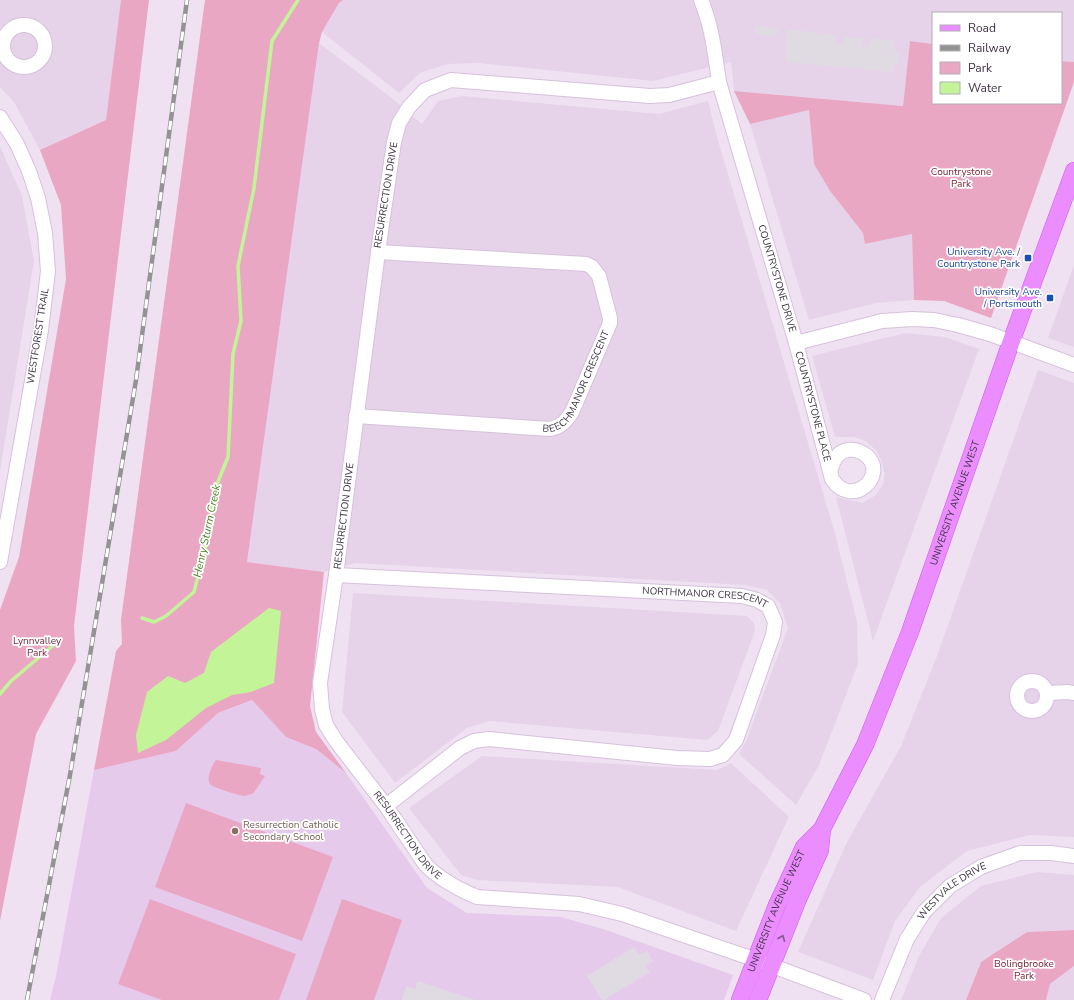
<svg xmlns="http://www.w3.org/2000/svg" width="1074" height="1000" viewBox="0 0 1074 1000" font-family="'Nunito Sans',sans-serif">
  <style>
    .residential { fill: #e6d3ea }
    .education { fill: #e6caec }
    .green { fill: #eaa7c4 }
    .parking { fill: #e0dbe2 }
    .water { fill: #c4f498 }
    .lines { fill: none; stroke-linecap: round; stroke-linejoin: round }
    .stream { stroke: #c4f498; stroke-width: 3.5 }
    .minor-casing { stroke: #d6c1dc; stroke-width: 16 }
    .major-casing { stroke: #ce57ea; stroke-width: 18 }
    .minor { stroke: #fff; stroke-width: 14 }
    .major { stroke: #eb8dff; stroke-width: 17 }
    .rail-casing { stroke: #939393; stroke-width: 4.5 }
    .rail { stroke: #fff; stroke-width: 3; stroke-dasharray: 9; stroke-linecap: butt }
    .oneway { stroke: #83568e }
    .transit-dot { fill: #1a4fb4; stroke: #fff; stroke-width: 1.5 }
    .education-dot { fill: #8d6e63; stroke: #fff; stroke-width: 1.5 }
    .labels { text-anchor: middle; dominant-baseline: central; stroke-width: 3.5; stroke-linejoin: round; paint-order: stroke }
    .park-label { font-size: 10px; fill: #782339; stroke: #fff }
    .street-label { font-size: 10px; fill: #3e3243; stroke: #fff }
    .transit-label { font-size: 10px; fill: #164399; stroke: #fff; text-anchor: end }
    .education-label { font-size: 10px; fill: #785e54; stroke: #fff; text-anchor: start }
    .water-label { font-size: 11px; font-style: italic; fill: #4e8320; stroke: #fff }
  </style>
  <rect width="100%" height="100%" fill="#efe1f2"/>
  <!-- residential -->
  <path class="residential" d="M0,0H121L106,120L40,150L14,102L0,87Z
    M343,0H1074V62L1061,61V13H933V44L910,41L903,106L734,91L731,62L653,81L478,63L447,64L420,73L399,93L322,32L339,3Z
    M319,43L393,99L422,124L438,101L462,96L659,114L708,101L717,137L834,530L857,622L858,664L819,765L796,805L739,754L746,741L788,628L780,603L767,590L745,585L355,563L324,572L247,562Z
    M809,110L814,164L830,191L863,233L865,244L912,234L914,300L876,303L809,320L750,124Z
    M0,146L22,196L34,261L0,471Z
    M1074,265V347L1048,338Z
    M905,333L945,337L979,349L873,641L836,497L862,503L876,495L883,484L885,474L881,460L876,450L865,441L854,437H835L812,356Z
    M1038,370L1074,383V837L1030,835L967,851L920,887L895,921L873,980L798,952L847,842L901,746L937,656Z
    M353,593L747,616L754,623L755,631L718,731L707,740L489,721L467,728L395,783L342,712Z
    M482,756L717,770L731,763L789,817L736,931L618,887L477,880L461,875L409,808Z
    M1037,872L1074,875V930L1027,932L981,962L966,1000H901L919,956L941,918L981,886Z
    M1074,966V1000H1046L1050,984Z"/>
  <!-- education -->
  <path class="education" d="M252,700L286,737L316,749L346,773L427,888L467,913L561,917L603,929L733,975L724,1000H50L56,976L94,770L176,751L218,713Z"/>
  <!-- green -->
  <path class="green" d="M121,0H149L74,626L76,661L36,734L0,921V610L19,557L66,279L61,205L40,150L106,120Z
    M205,0H343L339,3L322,32L319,43L247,562L324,572L310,706L316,732L346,773L316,749L286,737L252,700L218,713L176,751L94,770L116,651L122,644L121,620Z
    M910,41L933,44V103H1061V61L1074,62V82L991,318L944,301L914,300L912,234L865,244L863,233L830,191L814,164L809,110L750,124L734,91L903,106Z
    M216,760L261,768L260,774L265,776C261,781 257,790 252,794C250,794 247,795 246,796C240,796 213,788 210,784C206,778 212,765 216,760Z
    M186,803L333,857L302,941L155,887Z
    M150,899L296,954L279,1000H162L118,984Z
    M342,899L402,920L374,1000H306Z
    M1074,930V966L1050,984L1046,1000H966L981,962L1027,932Z"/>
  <!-- parking -->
  <path class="parking" d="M755,26L779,28L777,36L755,34Z
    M787,29L836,35L835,41L838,44H843L844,37L863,38L862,45L865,47H869L870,46L872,38L895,41L894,52H899L898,64L894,65L893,72L786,62Z
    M634,947L639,955L647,951L653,961L646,966L650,972L604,1000H602L587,976Z
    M418,981L475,1000H402L406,986L415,989Z"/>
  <!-- water -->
  <path class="water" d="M269,608L281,611L274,683L251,692L232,695L206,708L166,740L138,753L136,735L147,692L168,676L185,683L204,673L211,652Z"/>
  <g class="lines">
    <!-- stream -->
    <path class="stream" d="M142,618L154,622L166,616L194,592L209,532L215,489L228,457L233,354L241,321L238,266L254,188L272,41L298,0
      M0,694L11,681L56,643"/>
    <defs>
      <g id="minor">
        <path id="s1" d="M701,0C712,26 715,54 719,82L796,343L832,479C852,510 888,475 867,456C861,451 856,449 848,450C838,451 833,461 831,469"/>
        <circle cx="24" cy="46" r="21"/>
        <path id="s2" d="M719,82L669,95L650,96L451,80L425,90L409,107L399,123L394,142L378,252L336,575L320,683L322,709L326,725L336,741L386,806L425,864C439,879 458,889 477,897L579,904L622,914L762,962L864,1000"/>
        <path d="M0,117L17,144L29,171L38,198L45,233L48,271L41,330L0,562"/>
        <path d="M796,343L882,321L912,319L934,320L958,325L990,334L1074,365"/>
        <path id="s3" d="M356,416L550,429C561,427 566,421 572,412L610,323V318L599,276L592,267L586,264L378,252"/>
        <path id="s4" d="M336,575L742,596L757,600L768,606L775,622L773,635L736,740L723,755L710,759L677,758L489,739L474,741L460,748L386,806"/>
        <circle cx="1032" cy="696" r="15"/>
        <path d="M1047,693L1068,692L1074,693"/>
        <path id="s5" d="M882,1000L907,939L924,912L950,886L981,867L1020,853H1051L1074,856"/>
      </g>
      <g id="major">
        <path id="s6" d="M740,1000L777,905L804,847L822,829L865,745L910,632L1011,342L1074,171"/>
        <path d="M758,1000L798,899L820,850L822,829"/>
      </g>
    </defs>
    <!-- minor casing -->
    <use href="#minor" class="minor-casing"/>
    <!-- major casing -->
    <use href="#major" class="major-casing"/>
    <!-- minor -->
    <use href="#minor" class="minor"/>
    <!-- major -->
    <use href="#major" class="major"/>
    <defs>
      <path id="rail" d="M27,1000L70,775L136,380L187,0"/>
    </defs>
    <!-- rail casing -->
    <use href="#rail" class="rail-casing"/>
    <!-- rail -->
    <use href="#rail" class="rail"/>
  </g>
  <!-- one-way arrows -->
  <defs><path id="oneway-chevron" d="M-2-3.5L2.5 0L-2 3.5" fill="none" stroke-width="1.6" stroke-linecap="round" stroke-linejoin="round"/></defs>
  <use class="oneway" href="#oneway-chevron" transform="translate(782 938) rotate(-68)"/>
  <!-- markers -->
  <g class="transit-dot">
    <rect x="1024" y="254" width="8" height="8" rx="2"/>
    <rect x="1046" y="294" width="8" height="8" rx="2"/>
  </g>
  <circle class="education-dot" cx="235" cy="831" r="4"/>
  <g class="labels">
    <!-- park labels -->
    <g class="park-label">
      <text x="961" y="172">Countrystone<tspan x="961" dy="12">Park</tspan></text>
      <text x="37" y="641">Lynnvalley<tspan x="37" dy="12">Park</tspan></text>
      <text x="1024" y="964">Bolingbrooke<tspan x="1024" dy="12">Park</tspan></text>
    </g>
    <!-- street labels -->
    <g class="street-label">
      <text transform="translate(386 195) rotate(-81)">RESURRECTION DRIVE</text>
      <text stroke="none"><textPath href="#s1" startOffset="289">COUNTRYSTONE DRIVE</textPath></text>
      <text transform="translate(38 336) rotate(-81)">WESTFOREST TRAIL</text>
      <text stroke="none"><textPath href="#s3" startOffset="249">BEECHMANOR CRESCENT</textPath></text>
      <text stroke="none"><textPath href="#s1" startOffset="422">COUNTRYSTONE PLACE</textPath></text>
      <text stroke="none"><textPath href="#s6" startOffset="544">UNIVERSITY AVENUE WEST</textPath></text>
      <text transform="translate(344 516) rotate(-83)">RESURRECTION DRIVE</text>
      <text stroke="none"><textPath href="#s4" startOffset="370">NORTHMANOR CRESCENT</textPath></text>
      <text stroke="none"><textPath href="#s2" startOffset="1086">RESURRECTION DRIVE</textPath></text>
      <text stroke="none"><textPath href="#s5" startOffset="133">WESTVALE DRIVE</textPath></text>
      <text stroke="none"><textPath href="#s6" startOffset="96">UNIVERSITY AVENUE WEST</textPath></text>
    </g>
    <!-- transit labels -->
    <g class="transit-label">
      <text x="1020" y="252">University Ave. /<tspan x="1020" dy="12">Countrystone Park</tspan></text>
      <text x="1042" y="292">University Ave.<tspan x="1042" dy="12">/ Portsmouth</tspan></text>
    </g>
    <!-- education labels -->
    <g class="education-label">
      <text x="243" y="825">Resurrection Catholic<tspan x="243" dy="12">Secondary School</tspan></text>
    </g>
    <!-- water labels -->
    <g class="water-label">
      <text transform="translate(207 531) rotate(-78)">Henry Sturm Creek</text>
    </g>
  </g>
  <!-- legend -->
  <rect x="932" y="12" width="130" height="92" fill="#ffffff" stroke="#b2adb4"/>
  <rect x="940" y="25" width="20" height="6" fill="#eb8dff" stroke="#b2adb4"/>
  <text x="968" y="32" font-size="12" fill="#3e3243">Road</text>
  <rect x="940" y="45" width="20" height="6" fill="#939393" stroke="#b2adb4"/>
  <text x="968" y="52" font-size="12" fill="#3e3243">Railway</text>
  <rect x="940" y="62" width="20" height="12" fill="#eaa7c4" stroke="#b2adb4"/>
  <text x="968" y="72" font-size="12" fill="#3e3243">Park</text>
  <rect x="940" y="82" width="20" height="12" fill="#c4f498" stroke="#b2adb4"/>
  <text x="968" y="92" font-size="12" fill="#3e3243">Water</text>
</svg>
